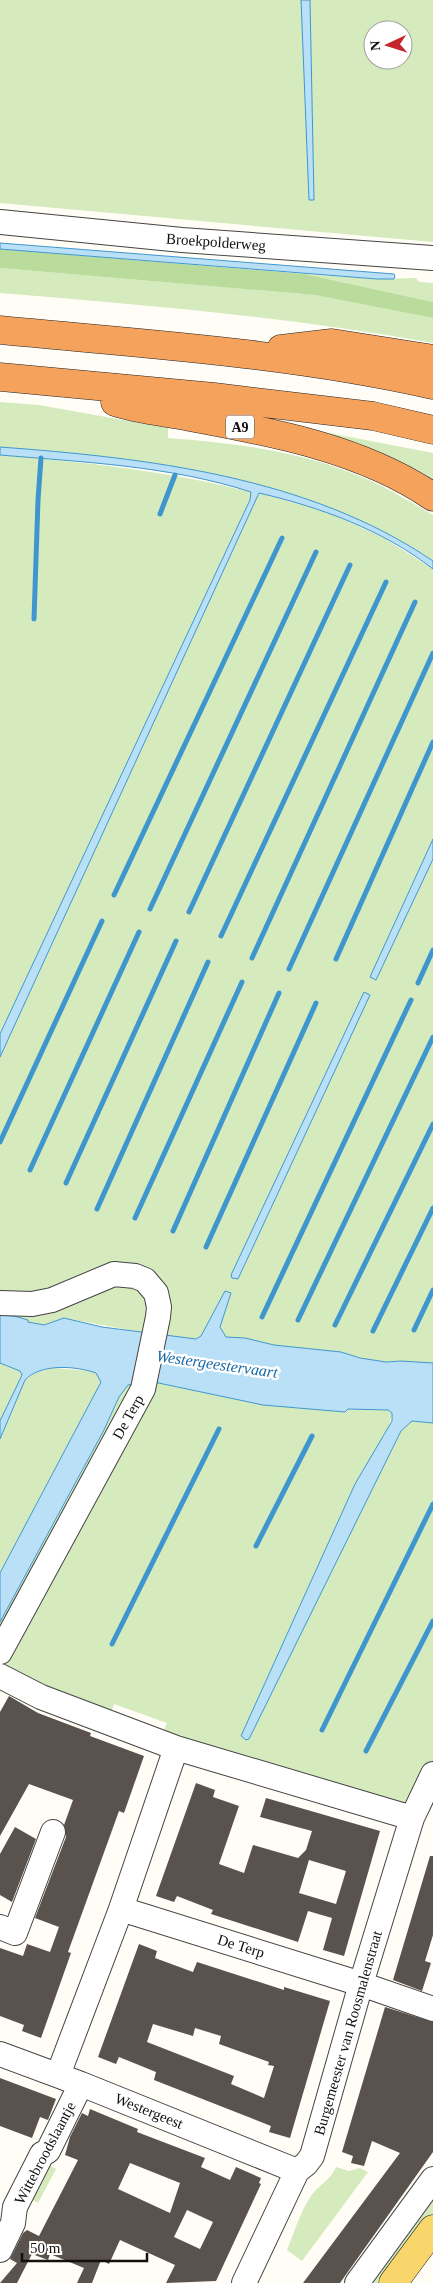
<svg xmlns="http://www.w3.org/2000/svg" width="433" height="2283" viewBox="0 0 433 2283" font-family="'Times New Roman',serif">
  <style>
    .green { fill: #d5ebbd; fill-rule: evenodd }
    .forest { fill: #b9dc9c }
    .water { fill: #b9e0f7; stroke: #3f96cf }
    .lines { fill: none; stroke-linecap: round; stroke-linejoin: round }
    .stream { stroke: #3f96cf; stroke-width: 5 }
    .building { fill: #5a524d; fill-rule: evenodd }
    .minor-casing { stroke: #444; stroke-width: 26 }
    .major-casing { stroke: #222; stroke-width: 29 }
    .highway-casing { stroke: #222; stroke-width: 29 }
    .minor { stroke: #fff; stroke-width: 24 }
    .major { stroke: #f9d66b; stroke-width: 28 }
    .highway { stroke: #f5a25d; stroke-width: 28 }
    .labels { text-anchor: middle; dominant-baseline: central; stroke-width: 5; stroke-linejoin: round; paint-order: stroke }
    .shield { fill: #fff; stroke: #585858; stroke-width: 1 }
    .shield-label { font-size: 14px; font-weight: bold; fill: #111 }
    .street-label { font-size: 15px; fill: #111; stroke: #fff }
    .water-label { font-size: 16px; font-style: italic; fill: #1768a6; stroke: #fff }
  </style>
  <rect width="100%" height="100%" fill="#fffdf5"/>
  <!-- green -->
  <path class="green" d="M0,0H301L309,200H314L310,0H433V242L0,203ZM373,30H403V60H373Z
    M0,268L316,295L433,318V343C290,317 145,305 0,293Z
    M305,274L377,279L416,278L419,282L433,283V302Z
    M0,402L39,405L168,428V438C236,443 306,452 369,480C391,490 412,503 433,515V561C308,476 147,458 0,447Z
    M308,429L433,453V487Z
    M0,455C85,462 168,471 251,492L250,500L0,1034Z
    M259,493L328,512L384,538L433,569V839L371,977L376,980L433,859V1363L401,1361L386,1362L360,1358L341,1352L274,1345L245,1338L226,1337L220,1327L231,1293L225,1291L201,1336L196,1339L160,1336L145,1276L54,1296L0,1299V1057ZM369,995L239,1278L236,1279Z
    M93,1286H145L151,1334L64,1318L44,1325L27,1322L28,1320L14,1316L0,1315V1307Z
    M0,1363L20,1371L22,1375L0,1421Z
    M53,1368L91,1371L98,1375L101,1382L0,1573V1439L25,1380L37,1372Z
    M149,1381L263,1405L345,1412L347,1409C360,1409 382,1404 392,1413L389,1426L355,1484L241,1737L248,1739L401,1431L412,1421L433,1423V1765L410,1807L162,1735L167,1723L114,1704L109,1718L3,1671L0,1662Z
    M137,1384L0,1644V1622L104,1430L119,1397L128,1385Z
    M41,2160L56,2169L38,2203L23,2195Z
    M336,2167L349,2171L360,2168L368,2172L302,2261L287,2250C294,2233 300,2212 311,2196C318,2185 331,2180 336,2167Z
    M433,2200V2214L381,2283H370Z"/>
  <!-- forest -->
  <path class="forest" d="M0,249L305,274L433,302V318L315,295L0,268Z"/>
  <!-- water -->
  <path class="water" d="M301,0H310L314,200H309Z
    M0,243L394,274L395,276L394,279H377L0,249Z
    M0,447C147,458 308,476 433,561V569C383,530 320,507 259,493L0,1057V1034L250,500L251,492C171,466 83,462 0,455Z
    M433,839V859L376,980L370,977Z
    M364,992L370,995L238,1279L232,1278L231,1275Z
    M225,1291L231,1293L220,1327L226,1337L245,1338L274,1345L341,1352L360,1358L386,1362L401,1361L433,1363V1423L412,1421L401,1431L249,1739L246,1740L241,1736L355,1484L392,1421V1413L388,1410L348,1409L345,1412L263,1405L149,1381L128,1385L119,1397L104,1430L0,1622V1573L101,1382L96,1373C76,1366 41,1363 25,1380L0,1439V1421L22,1375L20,1371L0,1363V1315L14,1316L28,1320V1322L44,1325L64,1318L102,1327L196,1339L201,1336Z"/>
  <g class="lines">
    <!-- stream -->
    <path class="stream" d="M160,514L175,475
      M34,619L38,500L41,458
      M114,895L282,538
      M150,909L316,552
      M189,912L350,565
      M221,936L386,582
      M252,958L415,602
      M336,959L433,742
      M289,969L433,653
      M418,983L433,950
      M0,1142L102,921
      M30,1170L139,932
      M66,1183L176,941
      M97,1209L208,962
      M135,1218L242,982
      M173,1231L279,993
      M206,1247L316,1003
      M262,1317L411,1000
      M298,1320L433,1037
      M335,1325L433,1124
      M414,1330L433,1290
      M373,1331L433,1208
      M256,1546L312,1436
      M112,1644L219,1429
      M322,1730L433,1504
      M366,1751L433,1621"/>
  </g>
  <!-- building -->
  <path class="building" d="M9,1696L38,1713L91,1733L90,1736L144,1756L124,1813L119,1811L68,1952L71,1953L41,2038L22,2031L24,2025L0,2016V1948L23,1956L27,1944L50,1952L59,1927L35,1918L66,1837L64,1825L73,1800L29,1784L0,1836V1712Z
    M196,1783L215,1790L213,1797L239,1806L219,1864L244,1873L253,1845L298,1858L306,1850L312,1831L260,1817L266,1798L380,1831L344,1956L323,1950L332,1918L308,1911L298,1942L211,1914L213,1910L177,1896L174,1902L156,1896ZM309,1860L346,1871L336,1904L299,1893Z
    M15,1827L36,1839L12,1902L0,1895V1854Z
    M430,1856H433V1935L425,1961L431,1963L422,1991L393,1980Z
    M139,1944L157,1951L155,1958L193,1972L197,1962L284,1990V1987L330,2001L290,2138L269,2132L271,2126L154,2080L156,2072L119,2057L116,2064L98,2057ZM153,2024L193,2036L195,2028L221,2036L219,2044L269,2062L268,2065L274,2066L264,2098L231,2084L234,2076L147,2042Z
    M385,2007L433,2022V2152L340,2283H303L400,2153L372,2141L364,2166L351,2163L353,2156L342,2152Z
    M0,2078L56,2099L48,2120L40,2117L32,2138L0,2126Z
    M90,2109L138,2129L137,2132L205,2158L201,2167L230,2180L236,2167L261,2178L259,2183L261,2184L216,2281L166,2283L175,2265L120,2240L109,2264L101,2260L92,2283H77L84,2268L50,2254L48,2260L32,2254L17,2283H0L17,2263L10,2259L23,2233L27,2230L39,2236L78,2160L65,2155L70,2137L82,2113L88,2116ZM130,2163L180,2183L170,2213L118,2189ZM187,2210L213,2222L200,2249L174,2237Z"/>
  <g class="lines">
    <defs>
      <path id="minor" d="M0,222L182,240L433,258
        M0,1303L32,1304L52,1300L114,1274L135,1276L145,1280L156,1293L159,1307L158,1317L143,1389L0,1652
        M0,1676L41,1697L176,1748L412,1818
        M121,1909L361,1984L433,2009
        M0,1927L15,1933L53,1832
        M0,2054L81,2084L297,2171
        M58,2075L121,1909L176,1748
        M0,2250L13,2223L15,2207L42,2154L48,2151L81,2084
        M244,2283L297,2171L306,2164L312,2156L361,1984L412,1818L433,1774
        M357,2283L433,2179"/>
      <path id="major" d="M393,2283L433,2229"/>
      <path id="highway" d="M0,330C145,344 291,353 433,385
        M281,349L332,343L433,359
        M0,377L214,397L373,416L433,430
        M115,402C139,410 165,412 190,417C272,432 363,449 433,497"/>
    </defs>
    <!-- minor casing -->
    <use href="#minor" class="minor-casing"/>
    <!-- major casing -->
    <use href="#major" class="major-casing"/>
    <!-- highway casing -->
    <use href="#highway" class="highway-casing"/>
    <!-- minor -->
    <use href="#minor" class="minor"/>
    <!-- major -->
    <use href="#major" class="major"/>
    <!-- highway -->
    <use href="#highway" class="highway"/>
  </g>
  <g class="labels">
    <!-- shield labels -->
    <rect class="shield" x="226" y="415.5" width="28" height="23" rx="4"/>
    <g class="shield-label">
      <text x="240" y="427">A9</text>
    </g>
    <!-- street labels -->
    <g class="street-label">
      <text transform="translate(216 242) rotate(4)">Broekpolderweg</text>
      <text transform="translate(128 1417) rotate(-61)">De Terp</text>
      <text transform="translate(241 1946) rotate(17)">De Terp</text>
      <text transform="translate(348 2033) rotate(-74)">Burgemeester van Roosmalenstraat</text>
      <text transform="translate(149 2111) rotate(22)">Westergeest</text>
      <text transform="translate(45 2153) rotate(-62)">Wittebroodslaantje</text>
    </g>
    <!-- water labels -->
    <g class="water-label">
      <text transform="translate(217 1364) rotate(8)">Westergeestervaart</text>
    </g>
  </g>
  <!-- north arrow -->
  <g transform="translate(388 45) rotate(266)"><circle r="24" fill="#ffffff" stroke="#a0a0a0"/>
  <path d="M0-4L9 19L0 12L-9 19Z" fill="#c4262e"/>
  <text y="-8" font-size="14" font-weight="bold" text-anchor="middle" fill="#111111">N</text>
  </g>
  <!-- scale -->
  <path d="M22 2253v8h125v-8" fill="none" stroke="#111111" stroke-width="2.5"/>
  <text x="30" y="2253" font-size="15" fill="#111111" stroke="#ffffff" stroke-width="4" paint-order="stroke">50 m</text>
</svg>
